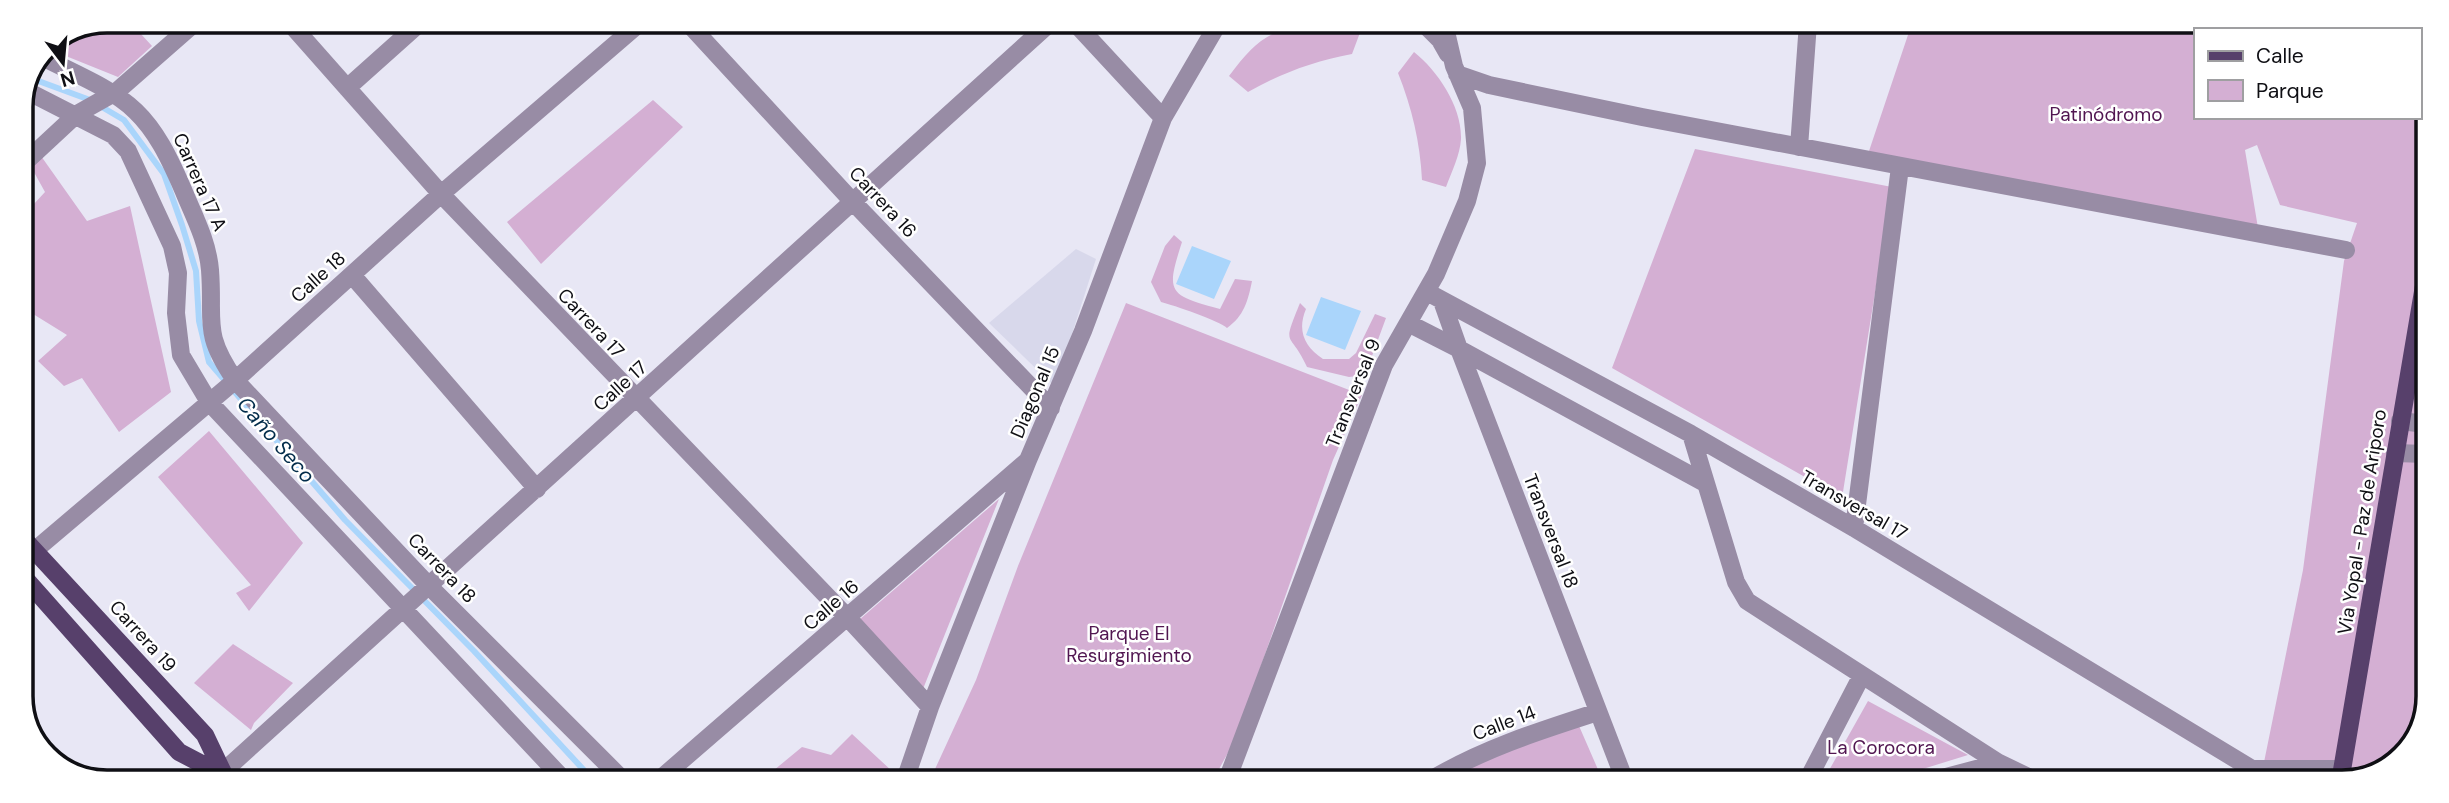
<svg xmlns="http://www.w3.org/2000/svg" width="2449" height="803" viewBox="0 0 2449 803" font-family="'DM Sans',sans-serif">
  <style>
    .built { fill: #d8d8eb }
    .green { fill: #d4afd3 }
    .water { fill: #aad5fb }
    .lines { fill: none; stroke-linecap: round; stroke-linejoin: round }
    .stream { stroke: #aad5fb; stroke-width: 6 }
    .minor { stroke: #988ca5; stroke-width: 18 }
    .major { stroke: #57406b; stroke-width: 18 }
    .labels { text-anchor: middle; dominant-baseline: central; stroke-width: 5; stroke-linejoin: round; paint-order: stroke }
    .park-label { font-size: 19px; fill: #511651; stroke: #fff }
    .street-label { font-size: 19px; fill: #0f0f14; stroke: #fff }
    .water-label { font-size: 21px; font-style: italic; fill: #022c4a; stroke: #fff }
    .rim { fill: none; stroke: #0f0f14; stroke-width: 3.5 }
  </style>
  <rect width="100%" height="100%" fill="#e8e7f5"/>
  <!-- built -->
  <path class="built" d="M1076,249L1096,259L1055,387L989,323Z"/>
  <!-- green -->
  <path class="green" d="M107,21H129L152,46L118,77L46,48Z
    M1322,23L1361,30L1352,54C1314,61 1282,73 1248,92L1229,76C1258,37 1273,27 1322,23Z
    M1912,23L2365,24L2374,30H2195V117H2419V80L2428,101L2425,719L2394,764L2343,782H2260L2303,570L2344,261L2357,223L2280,205L2257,145L2245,150L2259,234L1866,160Z
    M1414,52C1438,71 1462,107 1461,139C1460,155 1452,171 1446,187L1422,180C1420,142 1412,108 1398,73Z
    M653,100L683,127L541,264L507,222Z
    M1695,149L1892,187L1842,498L1612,368Z
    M41,156L87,221L130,206L171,392L119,432L82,378L64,386L38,361L67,335L25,309L21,311V218L45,192L30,165Z
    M1174,235L1182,242C1166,292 1167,295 1220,309L1235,279L1252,281C1248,301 1244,316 1227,328C1220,321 1173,305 1161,302L1151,282L1165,246Z
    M1126,303L1362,395L1333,460L1235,740L1213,780H930L976,680L1018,566Z
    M1300,303L1306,309C1297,330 1304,347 1323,359H1349L1356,353L1375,314L1386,318L1365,375L1349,377L1307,367C1290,329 1281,350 1300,303Z
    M209,431L303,543L249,611L236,593L251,585L158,477Z
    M999,499L923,689L859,620Z
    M233,644L293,683L254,723L251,730L194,683Z
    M1868,701L1968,755L1884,781H1823Z
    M1576,719L1603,781H1430Z
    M852,734L893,772L888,780H762L802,747L831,755Z"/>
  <!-- water -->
  <path class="water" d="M1192,246L1231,261L1214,299L1176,284Z
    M1321,297L1361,311L1345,350L1306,335Z"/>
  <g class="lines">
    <!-- stream -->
    <path class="stream" d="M33,79L90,100L124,120L164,174L182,225L196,271L199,321L209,362L345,520L474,651L593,780"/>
    <!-- minor -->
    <path class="minor" d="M288,21L441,194L848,618L930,707
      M687,22L853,202L1051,408
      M1074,22L1163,118
      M1423,23L1440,40L1448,54
      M42,57C131,100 148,105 187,199C197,222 208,245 210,270C214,323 202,332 235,380L430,587L623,780
      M1457,74L1489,85L1642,117L2346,250
      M347,88L422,21
      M27,91L113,135L128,151L172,246L178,273L176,313L181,355L209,402L564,780
      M1799,147L1808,23
      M21,166L77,114L116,92L197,21
      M352,275L537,489
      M1427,292L1691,434L1854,528L2252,769L2262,782
      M1442,301L1459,349L1705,483
      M1408,323L1459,349L1625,781
      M2400,421L2426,424
      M1691,434L1736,582L1747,601L1999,763L2039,782
      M2395,453L2426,454
      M1854,528L1900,167
      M21,562L231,384L441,194L641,22
      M2252,769H2342
      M215,779L1051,22
      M659,780L1026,462
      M905,780L930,707L1028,460L1083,331L1163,118L1219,22
      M1227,780L1384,365L1436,274L1467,201L1477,163L1472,108L1454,66L1444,23
      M1429,781C1482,749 1539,731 1598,712
      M1807,781L1861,677
      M1931,781L1999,763"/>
    <!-- major -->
    <path class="major" d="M21,536L205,735L226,779
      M21,574L179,752L221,774
      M2340,782L2427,268"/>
  </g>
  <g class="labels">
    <!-- park labels -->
    <g class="park-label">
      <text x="2106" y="114">Patinódromo</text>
      <text x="1129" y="633">Parque El<tspan x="1129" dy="22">Resurgimiento</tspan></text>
      <text x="1881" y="747">La Corocora</text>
    </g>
    <!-- street labels -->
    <g class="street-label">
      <text transform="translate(200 182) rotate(66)">Carrera 17 A</text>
      <text transform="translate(883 202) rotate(47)">Carrera 16</text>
      <text transform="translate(318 277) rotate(-42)">Calle 18</text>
      <text transform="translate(591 323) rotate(47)">Carrera 17</text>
      <text transform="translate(620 386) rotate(-42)">Calle 17</text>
      <text transform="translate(1035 392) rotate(-67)">Diagonal 15</text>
      <text transform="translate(1353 393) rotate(-68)">Transversal 9</text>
      <text transform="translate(1854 505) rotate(30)">Transversal 17</text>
      <text transform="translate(2362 522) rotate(-81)">Via Yopal - Paz de Ariporo</text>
      <text transform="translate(1551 531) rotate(69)">Transversal 18</text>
      <text transform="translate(442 568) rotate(46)">Carrera 18</text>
      <text transform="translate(831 605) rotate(-41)">Calle 16</text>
      <text transform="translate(143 636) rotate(48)">Carrera 19</text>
      <text transform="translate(1504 723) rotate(-21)">Calle 14</text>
    </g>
    <!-- water labels -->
    <g class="water-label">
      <text transform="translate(276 440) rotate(49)">Caño Seco</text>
    </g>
  </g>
  <!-- crop -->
  <path d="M0 0H2449V803H0ZM107 33H2342A74 74 0 0 1 2416 107V696A74 74 0 0 1 2342 770H107A74 74 0 0 1 33 696V107A74 74 0 0 1 107 33Z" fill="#fff" fill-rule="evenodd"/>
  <path class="rim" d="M107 33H2342A74 74 0 0 1 2416 107V696A74 74 0 0 1 2342 770H107A74 74 0 0 1 33 696V107A74 74 0 0 1 107 33Z"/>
  <!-- legend -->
  <rect x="2194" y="28" width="228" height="91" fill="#ffffff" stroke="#9f9fa1" stroke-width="2"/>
  <rect x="2208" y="51" width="35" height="10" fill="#57406b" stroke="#9f9fa1" stroke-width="2"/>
  <text x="2256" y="63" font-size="21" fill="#0f0f14">Calle</text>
  <rect x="2208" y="80" width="35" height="21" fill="#d4afd3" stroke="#9f9fa1" stroke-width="2"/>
  <text x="2256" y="98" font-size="21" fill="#0f0f14">Parque</text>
  <!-- north arrow -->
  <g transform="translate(63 63) rotate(164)" stroke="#ffffff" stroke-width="5" paint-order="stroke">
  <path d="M0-5L12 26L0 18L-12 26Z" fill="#0f0f14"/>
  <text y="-10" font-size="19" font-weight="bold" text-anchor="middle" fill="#0f0f14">N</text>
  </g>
</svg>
